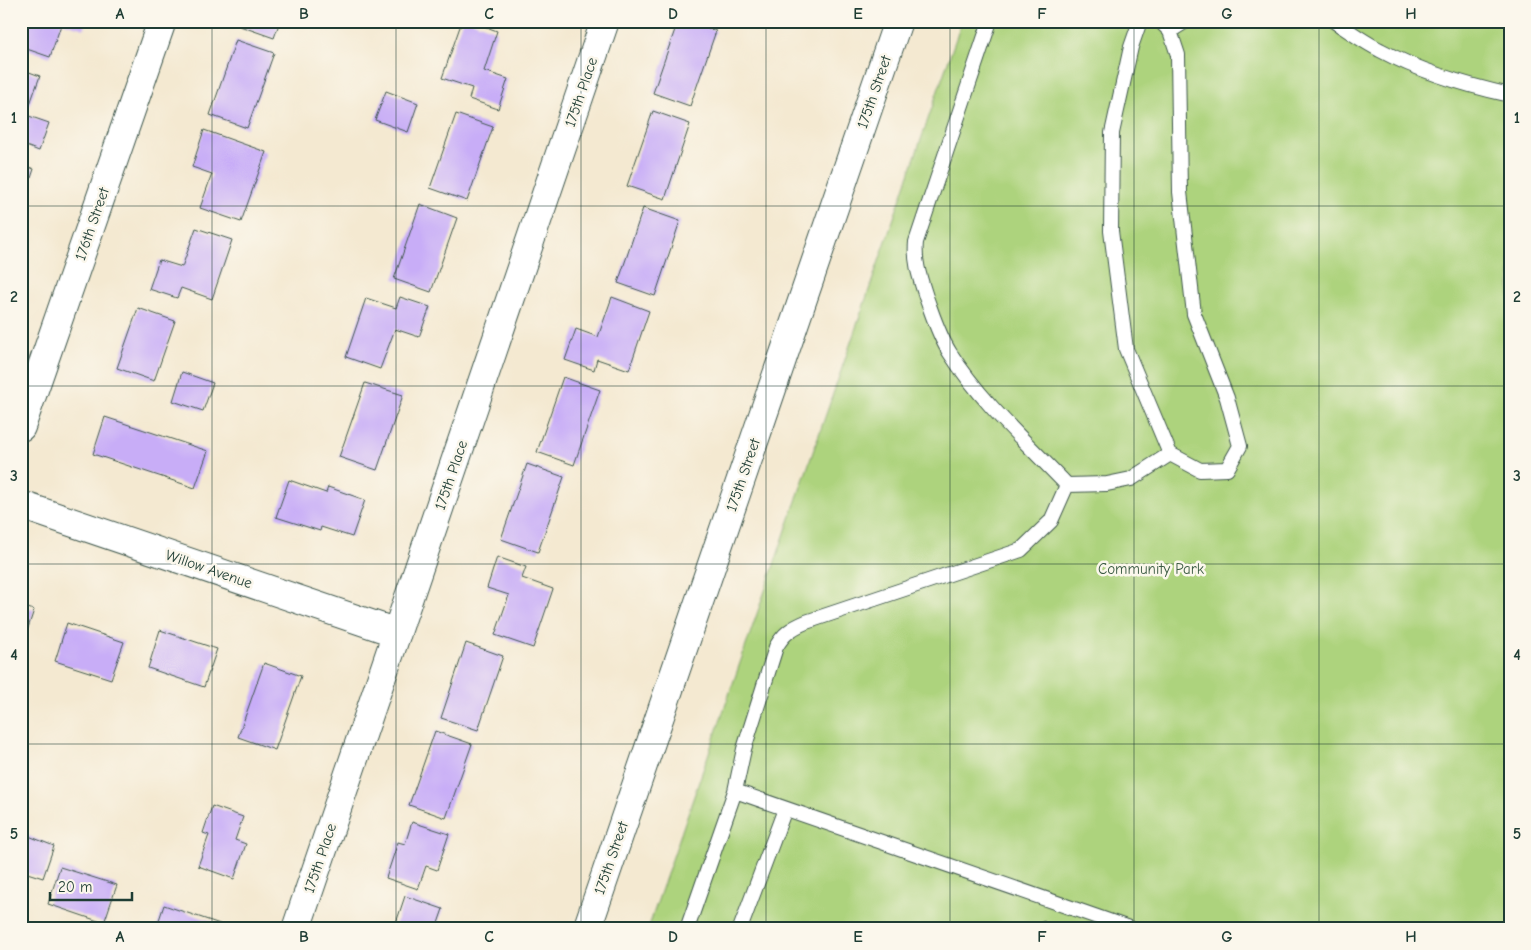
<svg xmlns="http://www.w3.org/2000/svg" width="1531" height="950" viewBox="0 0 1531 950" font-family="'Comic Neue',sans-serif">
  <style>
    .green { fill: #add37d; stroke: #668858 }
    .building { fill: #c8adf7 }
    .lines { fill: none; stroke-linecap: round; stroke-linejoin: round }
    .lane-casing { stroke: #3f574c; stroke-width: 16 }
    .street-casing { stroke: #3f574c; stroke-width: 30 }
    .secondary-casing { stroke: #3f574c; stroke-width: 30 }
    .path { stroke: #3f574c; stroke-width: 3; stroke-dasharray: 4 4; stroke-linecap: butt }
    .lane { stroke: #fff; stroke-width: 14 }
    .street { stroke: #fff; stroke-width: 28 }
    .secondary { stroke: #fff; stroke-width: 28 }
    .grid { fill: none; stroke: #1f3d34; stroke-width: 1; stroke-opacity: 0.55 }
    .labels { text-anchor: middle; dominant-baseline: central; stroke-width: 5; stroke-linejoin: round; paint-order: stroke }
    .street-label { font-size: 15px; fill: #1f3d34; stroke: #fbf7ec }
    .park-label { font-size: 15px; fill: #3b5b43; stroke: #fbf7ec }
    .neatline { fill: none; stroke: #1f3d34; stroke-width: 2 }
    .grid-label { font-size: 16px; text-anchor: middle; font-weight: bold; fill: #1f3d34 }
  </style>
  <rect width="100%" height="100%" fill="#fbf7ec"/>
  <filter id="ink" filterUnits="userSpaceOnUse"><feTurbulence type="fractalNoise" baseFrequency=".02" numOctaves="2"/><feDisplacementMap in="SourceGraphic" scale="10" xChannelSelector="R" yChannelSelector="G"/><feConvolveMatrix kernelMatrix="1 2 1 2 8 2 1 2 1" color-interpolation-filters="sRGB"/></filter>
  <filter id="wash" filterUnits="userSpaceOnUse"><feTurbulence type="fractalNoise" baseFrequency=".0096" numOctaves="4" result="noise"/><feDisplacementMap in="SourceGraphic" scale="20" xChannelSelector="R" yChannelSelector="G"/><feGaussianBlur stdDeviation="1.12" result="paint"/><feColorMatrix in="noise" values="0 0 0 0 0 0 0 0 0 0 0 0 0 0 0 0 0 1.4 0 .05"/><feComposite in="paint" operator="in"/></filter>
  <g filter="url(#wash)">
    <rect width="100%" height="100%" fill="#f4e9d1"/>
    <!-- green -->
    <path class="green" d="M962,21H1510V929H648Z"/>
    <g id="blocks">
      <!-- building -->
      <path class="building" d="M21,21H86L84,29L62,22L50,57L21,47Z
        M239,21H280L274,38L237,25Z
        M462,21H471L497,31L484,71L508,79L498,109L469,99L472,88L442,78Z
        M678,21H688L716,31L690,106L653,93Z
        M236,40L274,53L247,128L210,115Z
        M21,69L40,76L26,115L49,123L39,151L21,144Z
        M386,91L418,103L408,132L375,120Z
        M653,111L690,124L665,199L627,186Z
        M456,114L493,127L467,201L430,188Z
        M204,130L266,152L241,222L200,208L212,174L192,167Z
        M21,164L34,169L22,205H21Z
        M420,204L457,218L431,292L394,279Z
        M643,208L680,221L655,296L618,283Z
        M196,228L232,240L212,299L181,288L177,298L149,289L159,260L182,267Z
        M400,297L430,307L419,337L395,329L380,369L346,357L366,298L396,308Z
        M612,297L649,311L629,370L597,359L594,370L565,360L576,329L598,337Z
        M138,308L175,321L154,381L117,368Z
        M182,372L213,383L203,411L173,401Z
        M563,377L600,390L574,465L537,452Z
        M365,383L403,395L377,470L339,457Z
        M105,417L208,451L195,488L93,454Z
        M527,464L564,477L538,552L501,539Z
        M289,480L326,493L328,487L365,500L352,537L321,527L320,531L276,517Z
        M497,557L526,567L522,578L553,589L533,648L495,635L509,595L487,588Z
        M21,606L34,610L22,646H21Z
        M67,623L124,642L111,679L55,661Z
        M160,630L217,649L204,687L148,668Z
        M466,643L503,656L478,730L441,718Z
        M264,663L301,676L275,750L238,737Z
        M435,731L472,744L446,818L409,805Z
        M212,806L243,817L235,840L246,844L234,879L198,866L209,835L203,833Z
        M412,822L449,834L437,870L426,866L418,889L386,878L398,842L405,844Z
        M21,833L54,846L43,878L21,871Z
        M60,867L117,885L104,923L48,904Z
        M405,896L443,909L436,929H394Z
        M164,905L220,924L219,929H156Z"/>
    </g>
  </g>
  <g filter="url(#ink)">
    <use href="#blocks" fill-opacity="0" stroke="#3f574c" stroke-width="1"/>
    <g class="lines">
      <defs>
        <path id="lane" d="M990,21L916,242C914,262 920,278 926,297C933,316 939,336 950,353C982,403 1027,443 1067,485L1107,484L1131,479L1170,454
          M1140,21L1131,47L1112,133L1111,231L1126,349L1170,454L1200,470L1227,469L1240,446L1227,398L1194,314L1180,192L1178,55L1170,31L1160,21
          M1334,21C1349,31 1364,42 1380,50C1421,72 1465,85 1510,95
          M1170,31L1186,21
          M735,791L1132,929
          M687,929L735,791L744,749L776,647C784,633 792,628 806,622L1021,550L1051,521L1067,485
          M740,929L785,809"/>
        <path id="street" d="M21,427L162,21
          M21,505L397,633
          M296,929L605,21"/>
        <path id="secondary" d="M587,929L898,21"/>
      </defs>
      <!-- lane casing -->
      <use href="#lane" class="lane-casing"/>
      <!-- street casing -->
      <use href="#street" class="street-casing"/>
      <!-- secondary casing -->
      <use href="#secondary" class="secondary-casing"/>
      <!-- path -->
      <path class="path" d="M1043,921L1045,929"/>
      <!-- lane -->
      <use href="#lane" class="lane"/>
      <!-- street -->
      <use href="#street" class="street"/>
      <!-- secondary -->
      <use href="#secondary" class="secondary"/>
    </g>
  </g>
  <!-- grid -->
  <path class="grid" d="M212,21V929M396,21V929M581,21V929M766,21V929M950,21V929M1134,21V929M1319,21V929M21,206H1510M21,386H1510M21,564H1510M21,744H1510"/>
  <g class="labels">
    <!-- street labels -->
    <g class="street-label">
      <text transform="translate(581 92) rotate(-71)">175th Place</text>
      <text transform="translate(874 92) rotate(-71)">175th Street</text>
      <text transform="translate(92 224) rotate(-71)">176th Street</text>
      <text transform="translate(451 475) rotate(-71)">175th Place</text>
      <text transform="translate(743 475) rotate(-71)">175th Street</text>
      <text transform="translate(209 569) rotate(19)">Willow Avenue</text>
      <text transform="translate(320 858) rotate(-71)">175th Place</text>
      <text transform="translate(611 858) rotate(-71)">175th Street</text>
    </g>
    <!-- park labels -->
    <g class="park-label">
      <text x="1151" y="569">Community Park</text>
    </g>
  </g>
  <!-- margin -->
  <rect width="1531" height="950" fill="none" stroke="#fbf7ec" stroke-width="55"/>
  <!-- scale -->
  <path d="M50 892v8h82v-8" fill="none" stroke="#1f3d34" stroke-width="2.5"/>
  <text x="58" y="892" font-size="15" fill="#1f3d34" stroke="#fbf7ec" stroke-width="4" paint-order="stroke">20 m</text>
  <rect x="28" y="28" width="1476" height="894" class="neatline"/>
  <g class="grid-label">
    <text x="120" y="19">A</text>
    <text x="304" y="19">B</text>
    <text x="489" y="19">C</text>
    <text x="673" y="19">D</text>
    <text x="858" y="19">E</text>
    <text x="1042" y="19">F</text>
    <text x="1227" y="19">G</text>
    <text x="1411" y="19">H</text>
    <text x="14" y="123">1</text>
    <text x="1517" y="123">1</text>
    <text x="14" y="302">2</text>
    <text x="1517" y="302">2</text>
    <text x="14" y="481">3</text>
    <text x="1517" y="481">3</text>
    <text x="14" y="660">4</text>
    <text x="1517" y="660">4</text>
    <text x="14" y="839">5</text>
    <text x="1517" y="839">5</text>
    <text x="120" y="942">A</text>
    <text x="304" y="942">B</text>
    <text x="489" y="942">C</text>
    <text x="673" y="942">D</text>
    <text x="858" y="942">E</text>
    <text x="1042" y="942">F</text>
    <text x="1227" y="942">G</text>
    <text x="1411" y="942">H</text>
  </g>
</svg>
